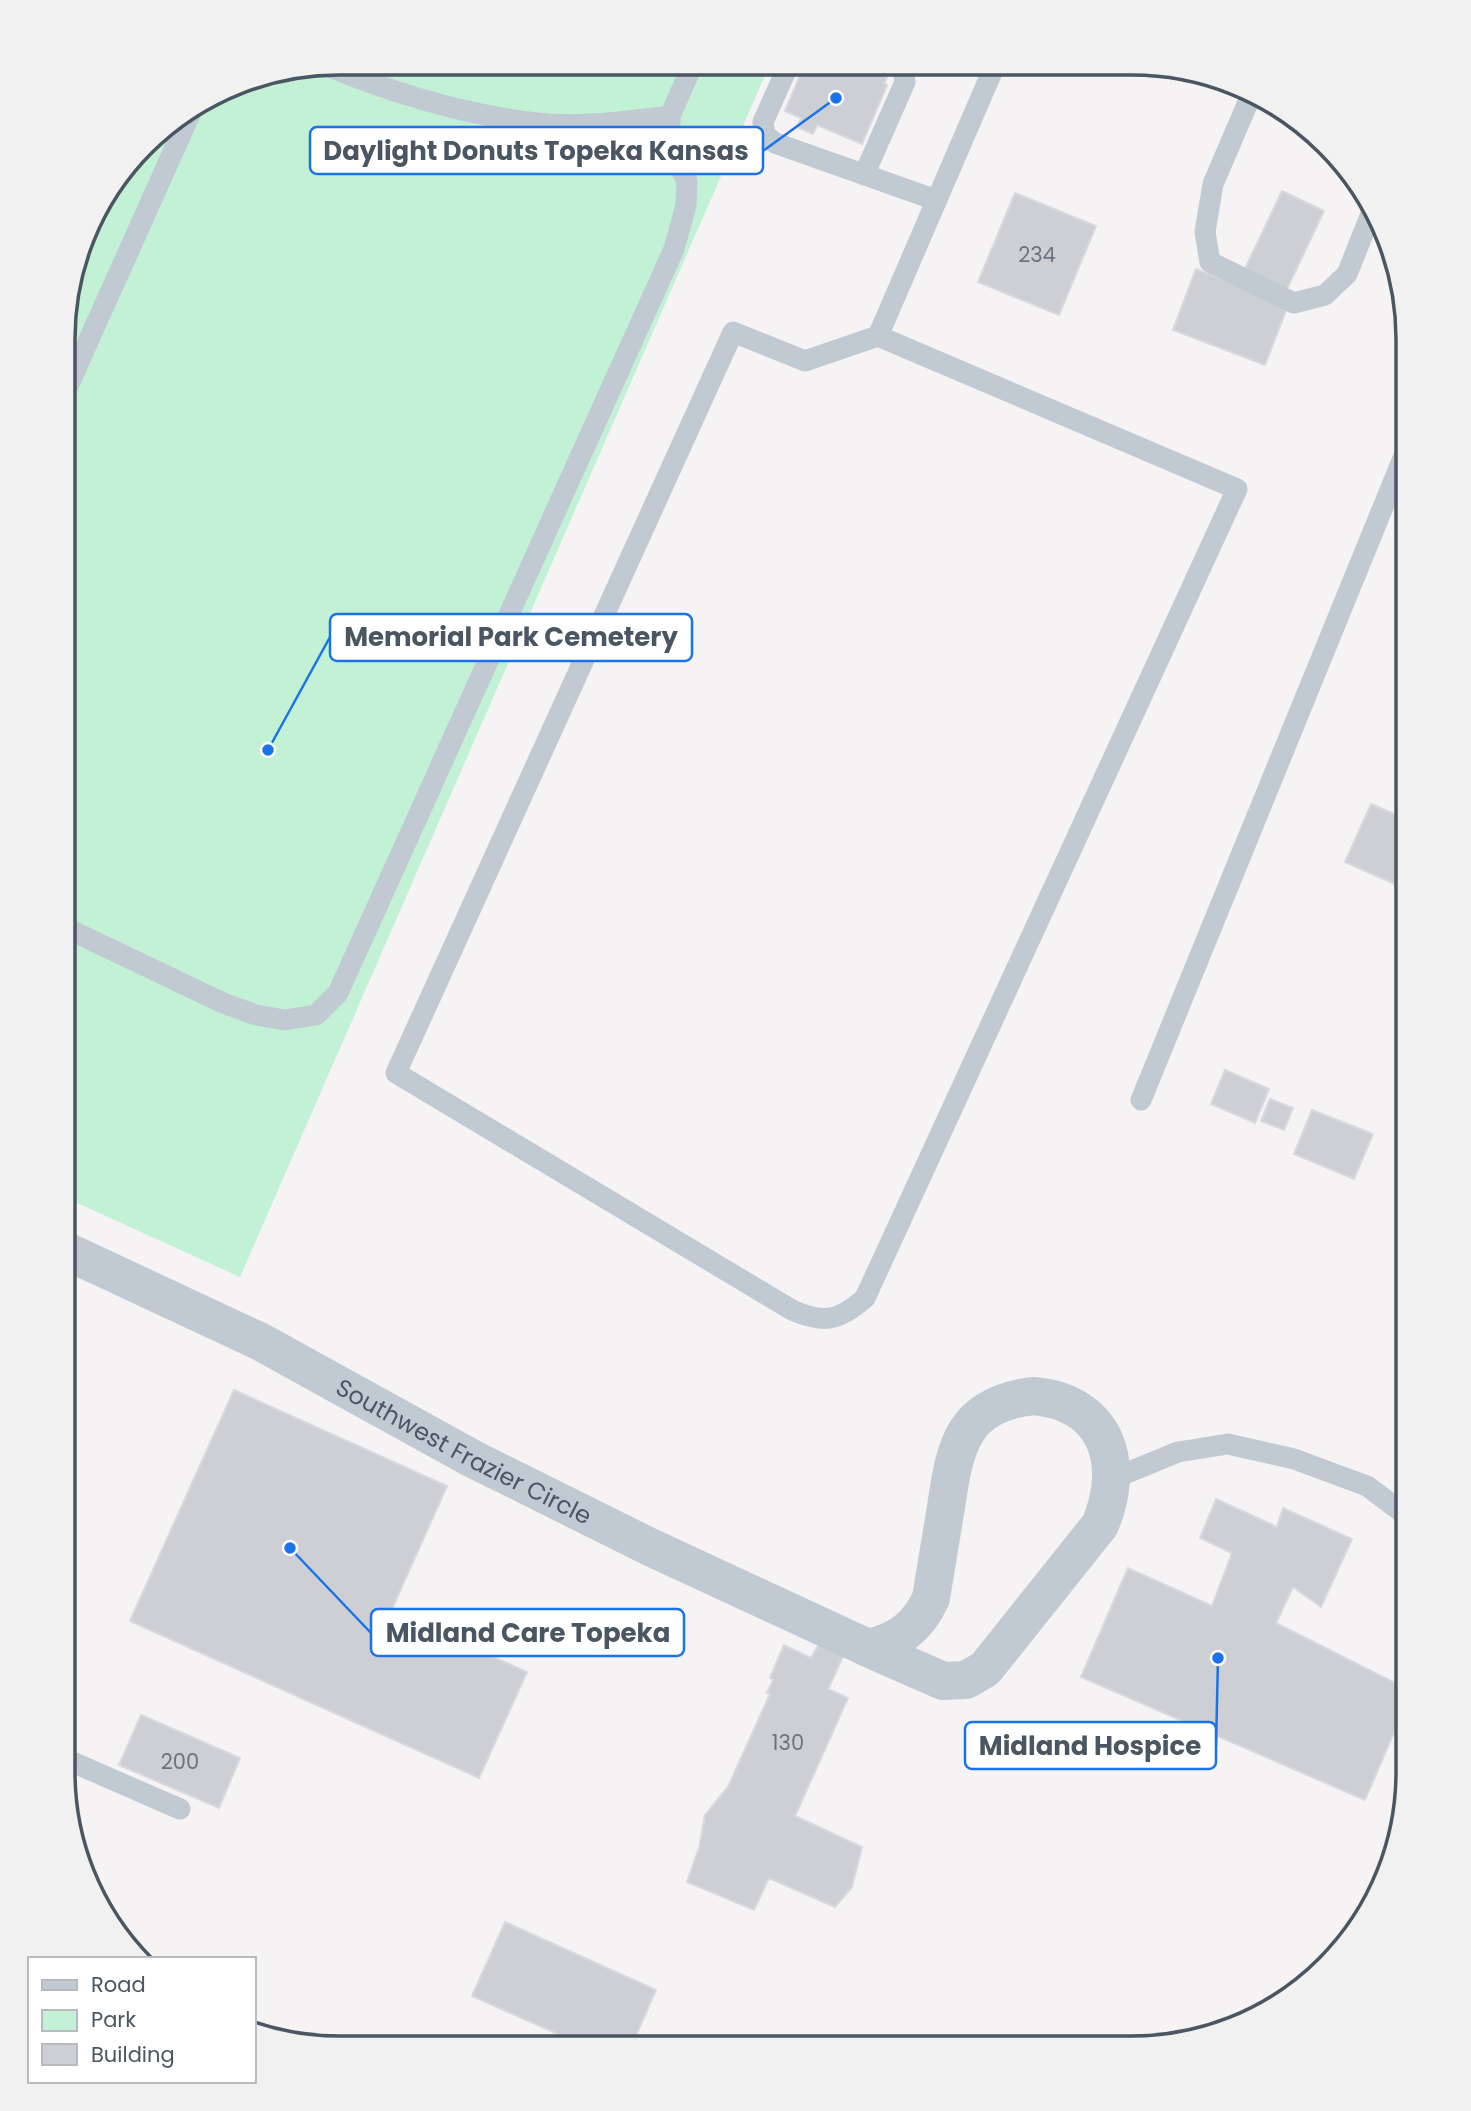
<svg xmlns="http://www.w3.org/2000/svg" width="1471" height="2111" viewBox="0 0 1471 2111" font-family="Poppins,sans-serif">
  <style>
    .green { fill: #c3f1d5 }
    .building { fill: #cdcfd5; stroke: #d7d9de; stroke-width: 2 }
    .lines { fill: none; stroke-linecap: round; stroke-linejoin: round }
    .service { stroke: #c1cad2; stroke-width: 21 }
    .minor { stroke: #c1cad2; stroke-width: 38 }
    .labels { text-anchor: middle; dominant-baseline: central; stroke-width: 6; stroke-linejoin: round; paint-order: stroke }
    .number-label { font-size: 21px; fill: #6b747e }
    .street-label { font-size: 24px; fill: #4a5661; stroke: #fff }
    .rim { fill: none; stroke: #4a5661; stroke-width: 3.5 }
    .leader { fill: none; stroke: #1a73e8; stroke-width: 2.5 }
    .callout-dot { fill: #1a73e8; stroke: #fff; stroke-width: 2.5 }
    .callout { fill: #fff; stroke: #1a73e8; stroke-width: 2.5 }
    .callout-label { font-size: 26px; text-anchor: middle; font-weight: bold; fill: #4a5661 }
  </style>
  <rect width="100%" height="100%" fill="#f5f3f3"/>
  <!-- green -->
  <path class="green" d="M339,63L770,64L240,1277L64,1197L65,303L100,202L157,131L250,78Z"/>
  <!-- building -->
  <path class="building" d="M805,64H843L861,72L864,65H874L889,72L884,84L887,85L862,144L817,125L813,134L797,127L801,118L785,111Z
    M1282,191L1324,211L1286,291L1244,271Z
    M1015,193L1096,226L1059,315L978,282Z
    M1196,269L1288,305L1265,365L1173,330Z
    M1371,804L1408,820V890L1345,862Z
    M1225,1070L1269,1089L1255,1123L1211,1104Z
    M1270,1099L1293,1108L1284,1130L1261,1121Z
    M1312,1110L1373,1134L1354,1179L1294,1154Z
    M234,1390L447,1486L391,1611L527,1672L479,1778L130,1621Z
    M1216,1499L1277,1527L1283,1508L1352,1539L1321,1607L1293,1587L1276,1623L1407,1689V1702L1365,1800L1081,1677L1128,1568L1212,1606L1232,1553L1200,1538Z
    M820,1643L844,1654L828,1689L848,1698L795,1816L862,1847L852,1887L835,1907L769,1878L754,1910L687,1882L699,1848L705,1815L728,1787L770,1694L767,1693L773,1680L770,1678L784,1645L811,1658Z
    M141,1715L240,1758L219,1808L119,1765Z
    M505,1922L656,1990L631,2047L585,2046L472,1996Z"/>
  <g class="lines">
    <!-- service -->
    <path class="service" d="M789,64L763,122L765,135L775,143L936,200
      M325,65C390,92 466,115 537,123C581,128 627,121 670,116L693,64
      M1252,93L1213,184L1205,232L1210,262L1294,303L1325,295L1347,274L1373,209
      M864,175L905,82L902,65
      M733,332L805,361L878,336L1237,489L865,1298C839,1321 823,1324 792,1310L396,1073Z
      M878,336L995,65
      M65,393L191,112
      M64,927L223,1003L256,1015L285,1020L316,1015L338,993L674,249L686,205L687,181L670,150V116
      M1141,1100L1408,446
      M1112,1479L1178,1452L1228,1444L1294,1459L1367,1486L1407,1516
      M63,1758L180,1809"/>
    <!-- minor -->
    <g class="minor">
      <path id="s1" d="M64,1250L259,1341L473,1459L650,1547L868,1648"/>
      <path d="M1034,1396C1107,1403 1126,1463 1100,1525L985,1669L966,1680L943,1681L868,1648C899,1641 918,1627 931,1598C936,1568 941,1537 946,1507C955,1446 962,1404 1034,1396Z"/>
    </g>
  </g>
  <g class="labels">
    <!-- number labels -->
    <g class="number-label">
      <text x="1037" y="254">234</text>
      <text x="788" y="1742">130</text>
      <text x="180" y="1761">200</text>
    </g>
    <!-- street labels -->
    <g class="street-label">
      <text stroke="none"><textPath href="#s1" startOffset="448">Southwest Frazier Circle</textPath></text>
    </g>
  </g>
  <!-- crop -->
  <path d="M0 0H1471V2111H0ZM339 75H1132A264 264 0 0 1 1396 339V1772A264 264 0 0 1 1132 2036H339A264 264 0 0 1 75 1772V339A264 264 0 0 1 339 75Z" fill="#f1f1f2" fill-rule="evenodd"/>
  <path class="rim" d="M339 75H1132A264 264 0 0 1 1396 339V1772A264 264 0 0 1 1132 2036H339A264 264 0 0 1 75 1772V339A264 264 0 0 1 339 75Z"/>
  <!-- callouts -->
  <path class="leader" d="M836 98L763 151M268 750L330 637M290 1548L371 1633M1218 1658L1216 1746"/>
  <g class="callout-dot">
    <circle cx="836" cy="98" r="7"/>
    <circle cx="268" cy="750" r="7"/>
    <circle cx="290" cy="1548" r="7"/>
    <circle cx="1218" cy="1658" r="7"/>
  </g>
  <g class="callout">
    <rect x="310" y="127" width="453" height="47" rx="7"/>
    <rect x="330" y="614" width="362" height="47" rx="7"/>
    <rect x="371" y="1609" width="313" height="47" rx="7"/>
    <rect x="965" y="1722" width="251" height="47" rx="7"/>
  </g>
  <g class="callout-label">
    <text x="536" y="160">Daylight Donuts Topeka Kansas</text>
    <text x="511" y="646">Memorial Park Cemetery</text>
    <text x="528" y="1642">Midland Care Topeka</text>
    <text x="1090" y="1755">Midland Hospice</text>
  </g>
  <!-- legend -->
  <rect x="28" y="1957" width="228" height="126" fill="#ffffff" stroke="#b7bbc0" stroke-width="2"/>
  <rect x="42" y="1980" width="35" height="10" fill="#c1cad2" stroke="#b7bbc0" stroke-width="2"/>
  <text x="91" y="1992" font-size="21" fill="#4a5661">Road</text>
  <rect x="42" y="2010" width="35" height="21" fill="#c3f1d5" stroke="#b7bbc0" stroke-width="2"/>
  <text x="91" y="2027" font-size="21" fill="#4a5661">Park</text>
  <rect x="42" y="2044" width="35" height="21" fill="#cdcfd5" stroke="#b7bbc0" stroke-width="2"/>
  <text x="91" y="2062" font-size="21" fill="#4a5661">Building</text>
</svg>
